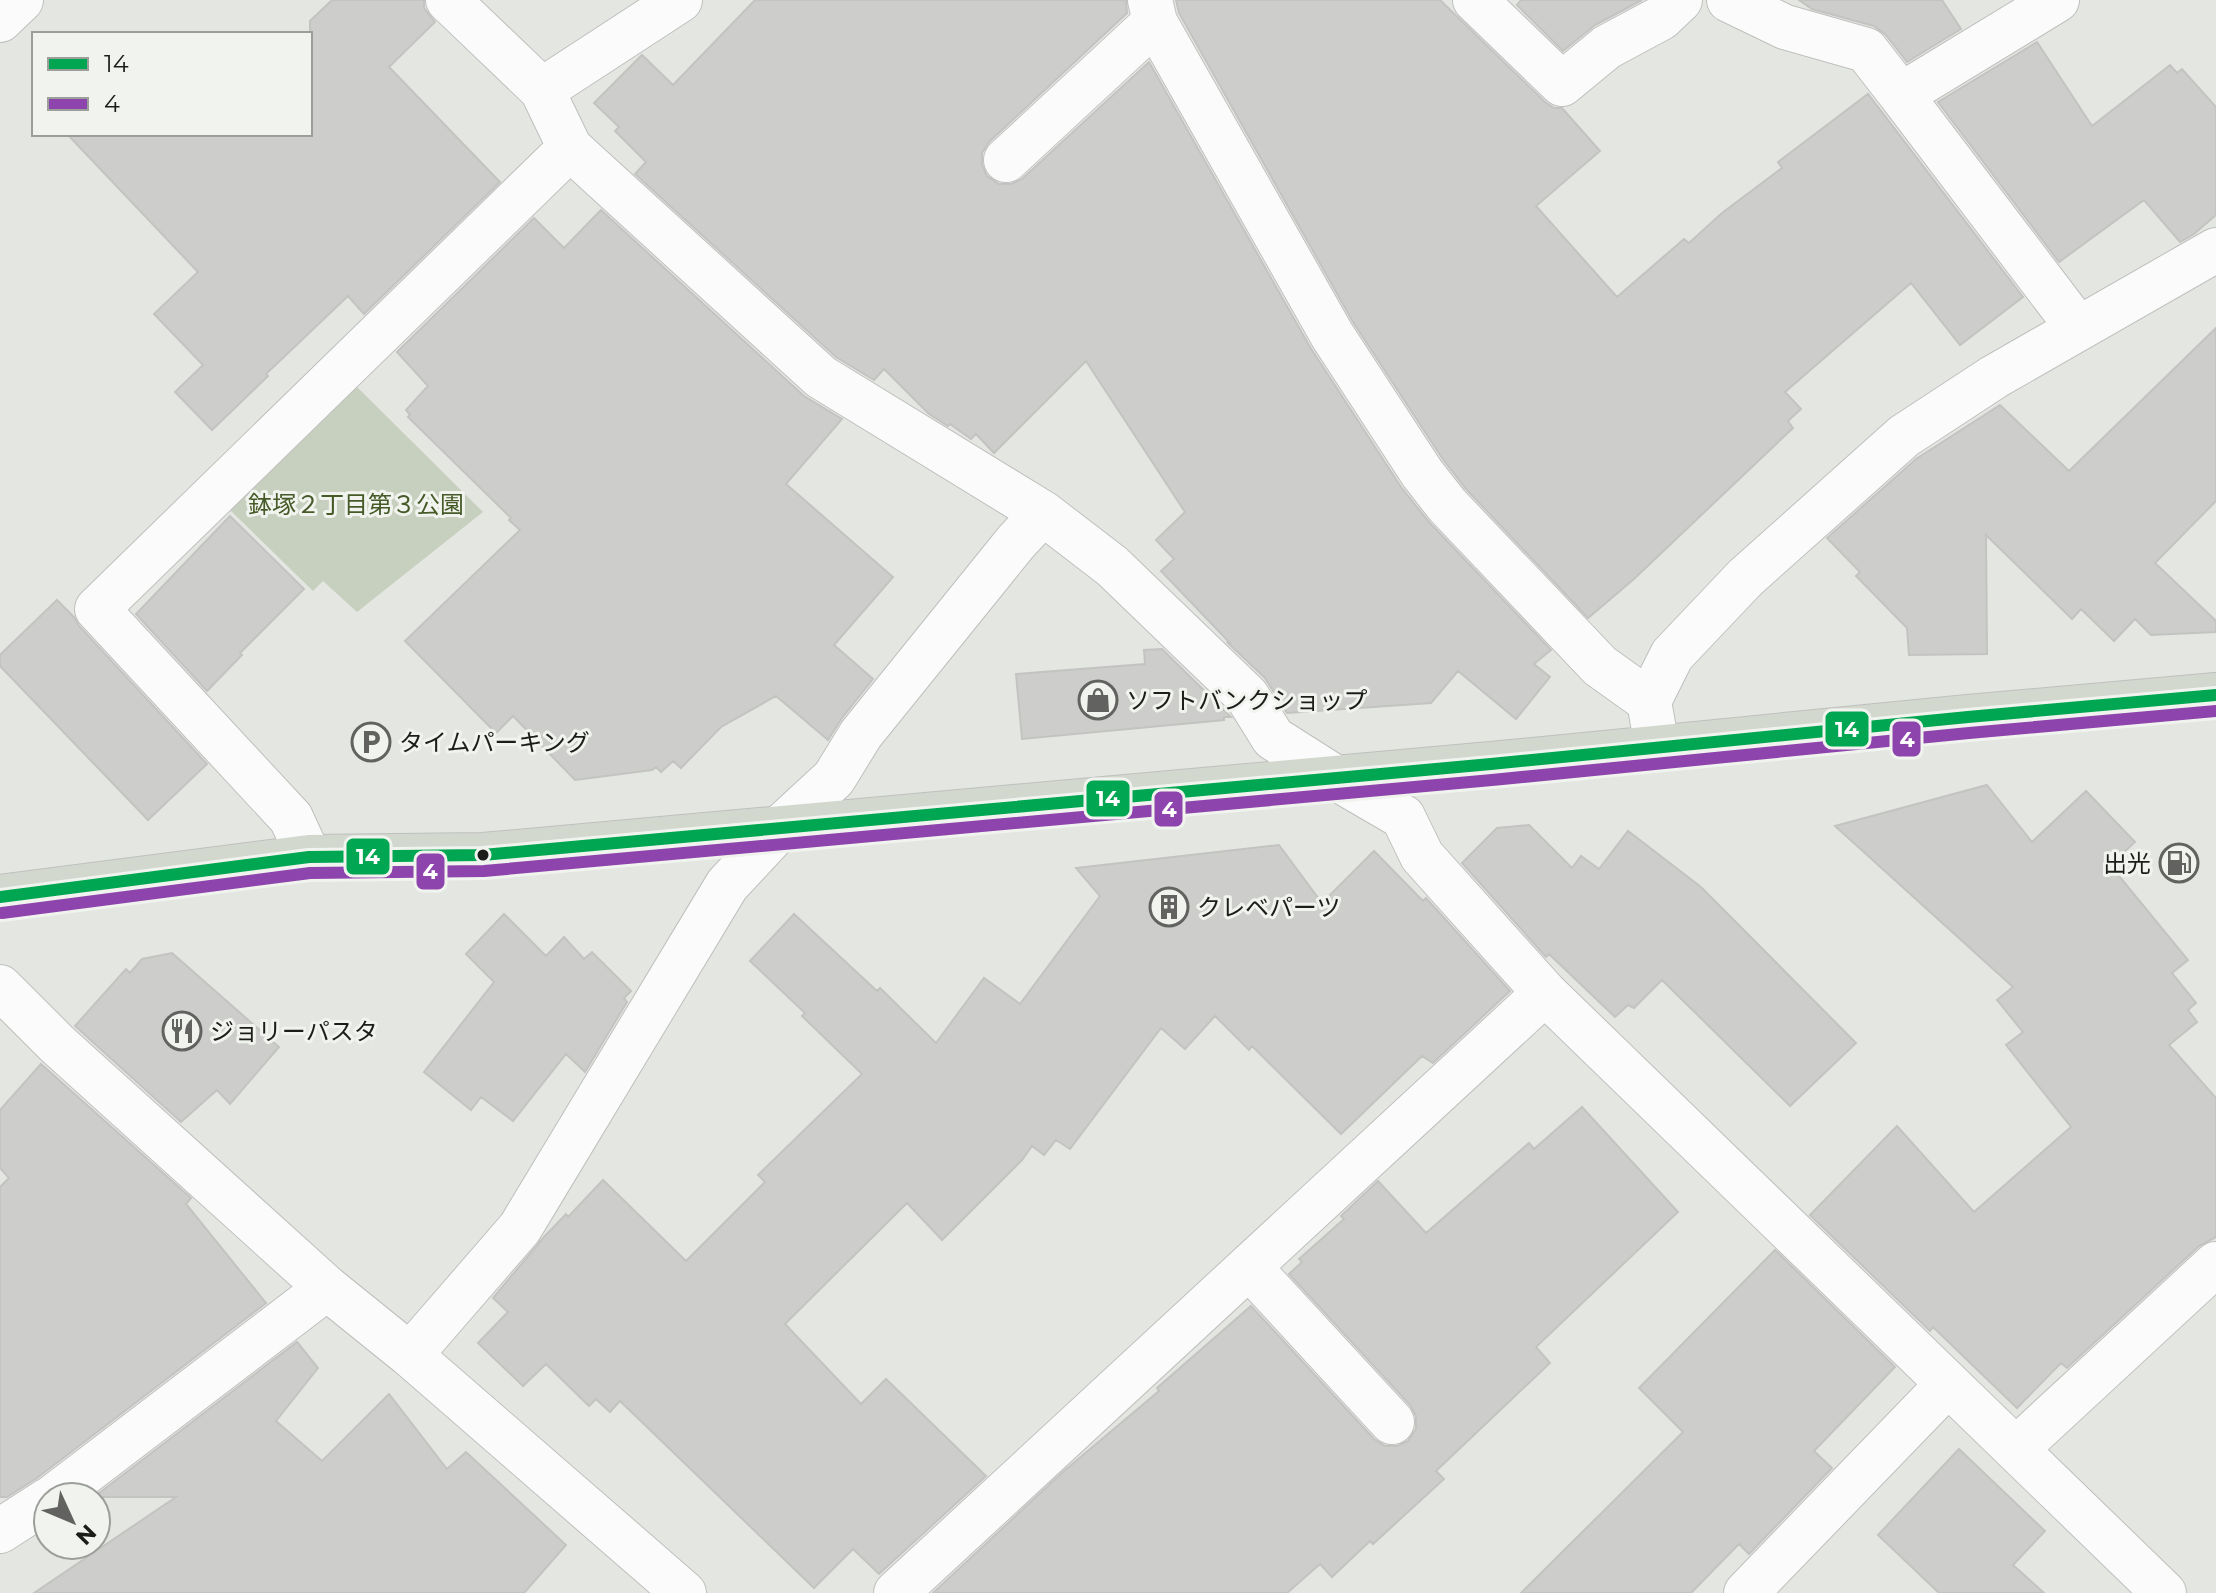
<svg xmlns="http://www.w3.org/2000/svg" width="2216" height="1593" viewBox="0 0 2216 1593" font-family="Montserrat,'Noto Sans JP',sans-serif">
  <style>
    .green { fill: #c7cfbe }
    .building { fill: #cdcecb; stroke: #c3c4c2; stroke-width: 2 }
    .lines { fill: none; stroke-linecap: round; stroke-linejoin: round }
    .minor-casing { stroke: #bfc0be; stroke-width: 46 }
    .highway-casing { stroke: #bfc0be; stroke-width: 46 }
    .minor { stroke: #fbfbfb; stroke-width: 44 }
    .highway { stroke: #d3d8ce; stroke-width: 44 }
    .bus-1-casing { stroke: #f1f4ee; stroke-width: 18 }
    .bus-2-casing { stroke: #f1f4ee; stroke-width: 18 }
    .bus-1 { stroke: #00a651; stroke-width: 12 }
    .bus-2 { stroke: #8e44ad; stroke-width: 12 }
    .bus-dot { fill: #1c1d1b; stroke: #f1f4ee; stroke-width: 3 }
    .labels { text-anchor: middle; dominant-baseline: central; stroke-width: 6; stroke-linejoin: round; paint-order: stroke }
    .park-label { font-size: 24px; fill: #465a28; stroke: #f1f4ee }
    .poi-label { font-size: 24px; fill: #1c1d1b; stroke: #f1f4ee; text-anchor: start }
    .line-badge { stroke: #f1f4ee; stroke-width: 3 }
    .badge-label { font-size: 22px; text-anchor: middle; font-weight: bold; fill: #fff }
  </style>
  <rect width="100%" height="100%" fill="#e4e6e2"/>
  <!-- green -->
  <path class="green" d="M355,385L483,512L357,612L323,581L313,591L230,510Z"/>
  <!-- building -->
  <path class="building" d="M332,0H424V8L435,22L389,67L500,182L364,314L348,296L266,374L268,376L212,430L175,392L203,365L154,314L198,272L67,134H310V21Z
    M755,0H1126L1127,13L989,142L982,153V165L987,176L999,184H1011L1022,179L1149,62L1310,347L1401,487L1429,522L1551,650L1534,664L1550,677L1516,719L1458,671L1431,703L1287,713L1265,678L1228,643H1230L1161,571L1174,559L1156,540L1185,512L1086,361L994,453L976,434L971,439L950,424L948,426L929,414L884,369L874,380L836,357L635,174L646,162L615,131L619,127L594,103L642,55L673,85Z
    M1176,0H1440L1545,102L1554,108H1562L1600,151L1536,206L1617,297L1684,239L1689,243L1722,213L1782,168L1778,162L1868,94L2023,297L1960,345L1911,283L1785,392L1801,409L1788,421L1793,428L1634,579L1588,618L1466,489L1442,458L1353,322L1179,13Z
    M1521,0H1642L1595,25L1563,51L1517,5Z
    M1799,0H1942L1961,29L1907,62L1886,35L1874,26L1812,9Z
    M2037,42L2092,126L2170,65L2177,73L2182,69L2216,107V215L2194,234L2180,242L2144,200L2059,262L1938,102Z
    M601,210L804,396L842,419L786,484L893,577L834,645L873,679L842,718L828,740L776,696L721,727L681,768L673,761L661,772L656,767L652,770L575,780L513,716L496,733L405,641L520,530L509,520L511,518L408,417L410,415L406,410L428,386L397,352L534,218L564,248Z
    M2216,328V501L2155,563L2216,621V632L2151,635L2135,619L2114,641L2081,609L2072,619L1986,535L1987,654L1909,655L1907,628L1856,576L1860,572L1827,538L1916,459L2000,405L2069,471Z
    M230,516L304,589L240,653L242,655L207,691L136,614Z
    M57,600L74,617L79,626L207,764L148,820L0,666V655Z
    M1162,649L1231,717H1224V720L1022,739L1016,674L1145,664L1144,650Z
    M1987,785L2032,842L2086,791L2135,842L2110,865L2188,960L2172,973L2196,1003L2188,1010L2197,1022L2169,1045L2216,1098V1237L2199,1246L2067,1368L2061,1363L2017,1408L1933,1327L1930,1331L1810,1215L1897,1126L1974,1212L2071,1127L2006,1045L2023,1032L1997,1000L2013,987L1835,826Z
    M1529,825L1572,868L1581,856L1599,869L1628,831L1701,887L1856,1043L1790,1106L1662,980L1634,1008L1628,1005L1615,1017L1549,954L1546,957L1462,863L1497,828Z
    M1279,845L1322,903L1374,851L1423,901L1426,898L1510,991L1433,1063L1422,1056L1341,1134L1252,1046L1249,1050L1215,1016L1185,1049L1161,1028L1070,1149L1056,1140L1044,1155L1032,1146L1022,1160L942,1240L907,1203L785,1324L861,1404L886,1379L986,1476L879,1574L853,1549L814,1588L620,1401L610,1412L596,1399L589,1406L546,1364L523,1386L478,1343L508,1312L493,1298L544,1237L566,1214L568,1217L603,1180L686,1261L765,1182L758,1175L862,1074L802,1016L805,1013L750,961L794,914L877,991L880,988L936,1043L984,978L1020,1004L1100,896L1076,868Z
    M504,914L546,956L564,937L584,959L592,952L631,991L624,998L627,1002L585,1072L566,1054L513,1121L481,1097L471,1110L424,1072L494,982L466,954Z
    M172,953L279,1047L230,1104L217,1090L181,1122L75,1026L126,969L130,973L142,959Z
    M41,1064L191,1198L186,1204L266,1303L37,1478L7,1497H0V1187L9,1178L0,1168V1110Z
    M1582,1107L1678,1212L1536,1347L1550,1363L1436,1471L1444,1479L1373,1544L1370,1541L1332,1577L1320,1564L1287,1593H933L1064,1471L1159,1391L1157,1388L1251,1306L1374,1439L1385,1446H1397L1408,1441L1416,1429V1416L1410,1405L1289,1274L1302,1262L1299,1259L1344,1219L1341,1216L1378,1181L1426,1233L1529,1143L1534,1149Z
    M1775,1250L1895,1367L1814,1451L1832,1468L1749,1554L1739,1544L1691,1593H1521L1683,1432L1639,1388Z
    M297,1342L318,1368L276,1421L322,1461L389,1394L447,1469L466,1452L566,1545L524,1593H34L176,1497H94Z
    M1959,1449L2045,1531L2013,1565L2044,1593H1939L1878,1535Z"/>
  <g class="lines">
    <defs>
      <path id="minor" d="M448,0L542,90L570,148L821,377L1043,513L1112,566L1247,696L1273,738L1336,778L1403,817L1422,856L1545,993L2164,1593
        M1150,0L1155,22L1332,335L1422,473L1447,505L1600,666L1649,701L1657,747
        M1475,0L1562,84L1607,47L1661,18L1680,0
        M1729,0L1785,27L1866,50L1901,95
        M2057,0L1901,95L2078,328
        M0,20L21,0
        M542,90L680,0
        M1006,160L1155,22
        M1649,701L1672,655L1745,578L1904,436L1994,377L2216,250
        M309,857L291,818L97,609L570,148
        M0,987L57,1044L327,1288L410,1355L684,1593
        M1249,1267L1392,1422
        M410,1355L520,1228L727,885L780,828L834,778L861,734L1016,542L1043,513
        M2016,1449L2216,1264
        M53,1497L327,1288
        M0,1531L48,1500
        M896,1593L1545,993
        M1746,1593L1948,1384"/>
      <path id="highway" d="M0,897L309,857L483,855L1491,764L1968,717L2216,695"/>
    </defs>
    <!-- minor casing -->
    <use href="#minor" class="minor-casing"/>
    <!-- highway casing -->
    <use href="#highway" class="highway-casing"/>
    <!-- minor -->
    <use href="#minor" class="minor"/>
    <!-- highway -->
    <use href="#highway" class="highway"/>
    <defs>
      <path id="bus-1" d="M0,897L309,857L483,855L1491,764L1968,717L2216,695"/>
      <path id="bus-2" d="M2,913L310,873L484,871L1492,780L1969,733L2216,711"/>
    </defs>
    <!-- bus-1 casing -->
    <use href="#bus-1" class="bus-1-casing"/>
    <!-- bus-2 casing -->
    <use href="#bus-2" class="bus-2-casing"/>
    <!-- bus-1 -->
    <use href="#bus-1" class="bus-1"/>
    <!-- bus-2 -->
    <use href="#bus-2" class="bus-2"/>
  </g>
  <!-- icons -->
  <defs>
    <symbol id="shop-ring" viewBox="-11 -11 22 22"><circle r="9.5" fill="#f1f4ee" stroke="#626361" stroke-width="1.5"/><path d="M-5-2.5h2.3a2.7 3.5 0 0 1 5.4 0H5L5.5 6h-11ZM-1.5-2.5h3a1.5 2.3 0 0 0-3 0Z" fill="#626361"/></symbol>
    <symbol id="parking-ring" viewBox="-11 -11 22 22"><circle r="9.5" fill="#f1f4ee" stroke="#626361" stroke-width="1.5"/><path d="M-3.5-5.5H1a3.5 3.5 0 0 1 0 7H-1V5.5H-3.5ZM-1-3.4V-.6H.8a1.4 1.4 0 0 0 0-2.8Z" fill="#626361"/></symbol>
    <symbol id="fuel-ring" viewBox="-11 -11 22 22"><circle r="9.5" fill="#f1f4ee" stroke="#626361" stroke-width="1.5"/><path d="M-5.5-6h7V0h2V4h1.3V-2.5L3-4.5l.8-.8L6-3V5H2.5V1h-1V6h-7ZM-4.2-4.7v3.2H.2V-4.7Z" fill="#626361"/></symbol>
    <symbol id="building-ring" viewBox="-11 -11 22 22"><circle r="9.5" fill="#f1f4ee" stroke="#626361" stroke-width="1.5"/><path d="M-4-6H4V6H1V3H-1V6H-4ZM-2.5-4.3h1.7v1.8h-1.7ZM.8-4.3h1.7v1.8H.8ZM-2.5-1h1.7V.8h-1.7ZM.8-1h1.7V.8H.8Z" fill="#626361"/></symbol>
    <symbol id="restaurant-ring" viewBox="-11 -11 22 22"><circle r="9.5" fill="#f1f4ee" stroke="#626361" stroke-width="1.5"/><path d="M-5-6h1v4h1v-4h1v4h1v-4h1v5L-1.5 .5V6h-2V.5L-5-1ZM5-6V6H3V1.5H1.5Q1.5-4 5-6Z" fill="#626361"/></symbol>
  </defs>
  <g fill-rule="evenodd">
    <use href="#shop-ring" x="1076" y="678" width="44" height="44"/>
    <use href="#parking-ring" x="349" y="720" width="44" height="44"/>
    <use href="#fuel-ring" x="2157" y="841" width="44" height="44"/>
    <use href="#building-ring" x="1147" y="885" width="44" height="44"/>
    <use href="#restaurant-ring" x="160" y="1009" width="44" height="44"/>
  </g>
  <!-- markers -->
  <circle class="bus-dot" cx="483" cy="855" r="7"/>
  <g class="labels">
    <!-- park labels -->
    <g class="park-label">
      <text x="356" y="504">鉢塚２丁目第３公園</text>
    </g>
    <!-- poi labels -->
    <g class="poi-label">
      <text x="1126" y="700">ソフトバンクショップ</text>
      <text x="399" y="742">タイムパーキング</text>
      <text x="2151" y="863" text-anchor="end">出光</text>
      <text x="1197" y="907">クレベパーツ</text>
      <text x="210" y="1031">ジョリーパスタ</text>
    </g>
  </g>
  <g class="line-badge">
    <rect x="1824" y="710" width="46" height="38" rx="8" fill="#00a651"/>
    <rect x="1891" y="720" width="31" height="38" rx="8" fill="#8e44ad"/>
    <rect x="1085" y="779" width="46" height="39" rx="8" fill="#00a651"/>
    <rect x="1153" y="790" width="31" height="38" rx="8" fill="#8e44ad"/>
    <rect x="345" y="837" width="46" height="39" rx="8" fill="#00a651"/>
    <rect x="415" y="852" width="31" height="39" rx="8" fill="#8e44ad"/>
  </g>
  <g class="badge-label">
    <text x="1847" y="737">14</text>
    <text x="1907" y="747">4</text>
    <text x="1108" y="806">14</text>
    <text x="1169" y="817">4</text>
    <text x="368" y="864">14</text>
    <text x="430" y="879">4</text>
  </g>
  <!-- legend -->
  <rect x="32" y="32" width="280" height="104" fill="#f1f4ee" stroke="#9c9e9a" stroke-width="2"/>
  <rect x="48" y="58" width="40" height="12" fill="#00a651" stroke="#9c9e9a" stroke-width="2"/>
  <text x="104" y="72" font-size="24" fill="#1c1d1b">14</text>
  <rect x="48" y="98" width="40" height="12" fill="#8e44ad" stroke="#9c9e9a" stroke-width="2"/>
  <text x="104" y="112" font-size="24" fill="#1c1d1b">4</text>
  <!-- north arrow -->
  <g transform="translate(72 1521) rotate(134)"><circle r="38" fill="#f1f4ee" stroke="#9c9e9a" stroke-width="2"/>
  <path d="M0-6L14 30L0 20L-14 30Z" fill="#626361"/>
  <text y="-12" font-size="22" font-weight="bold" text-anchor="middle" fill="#1c1d1b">N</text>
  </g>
</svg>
